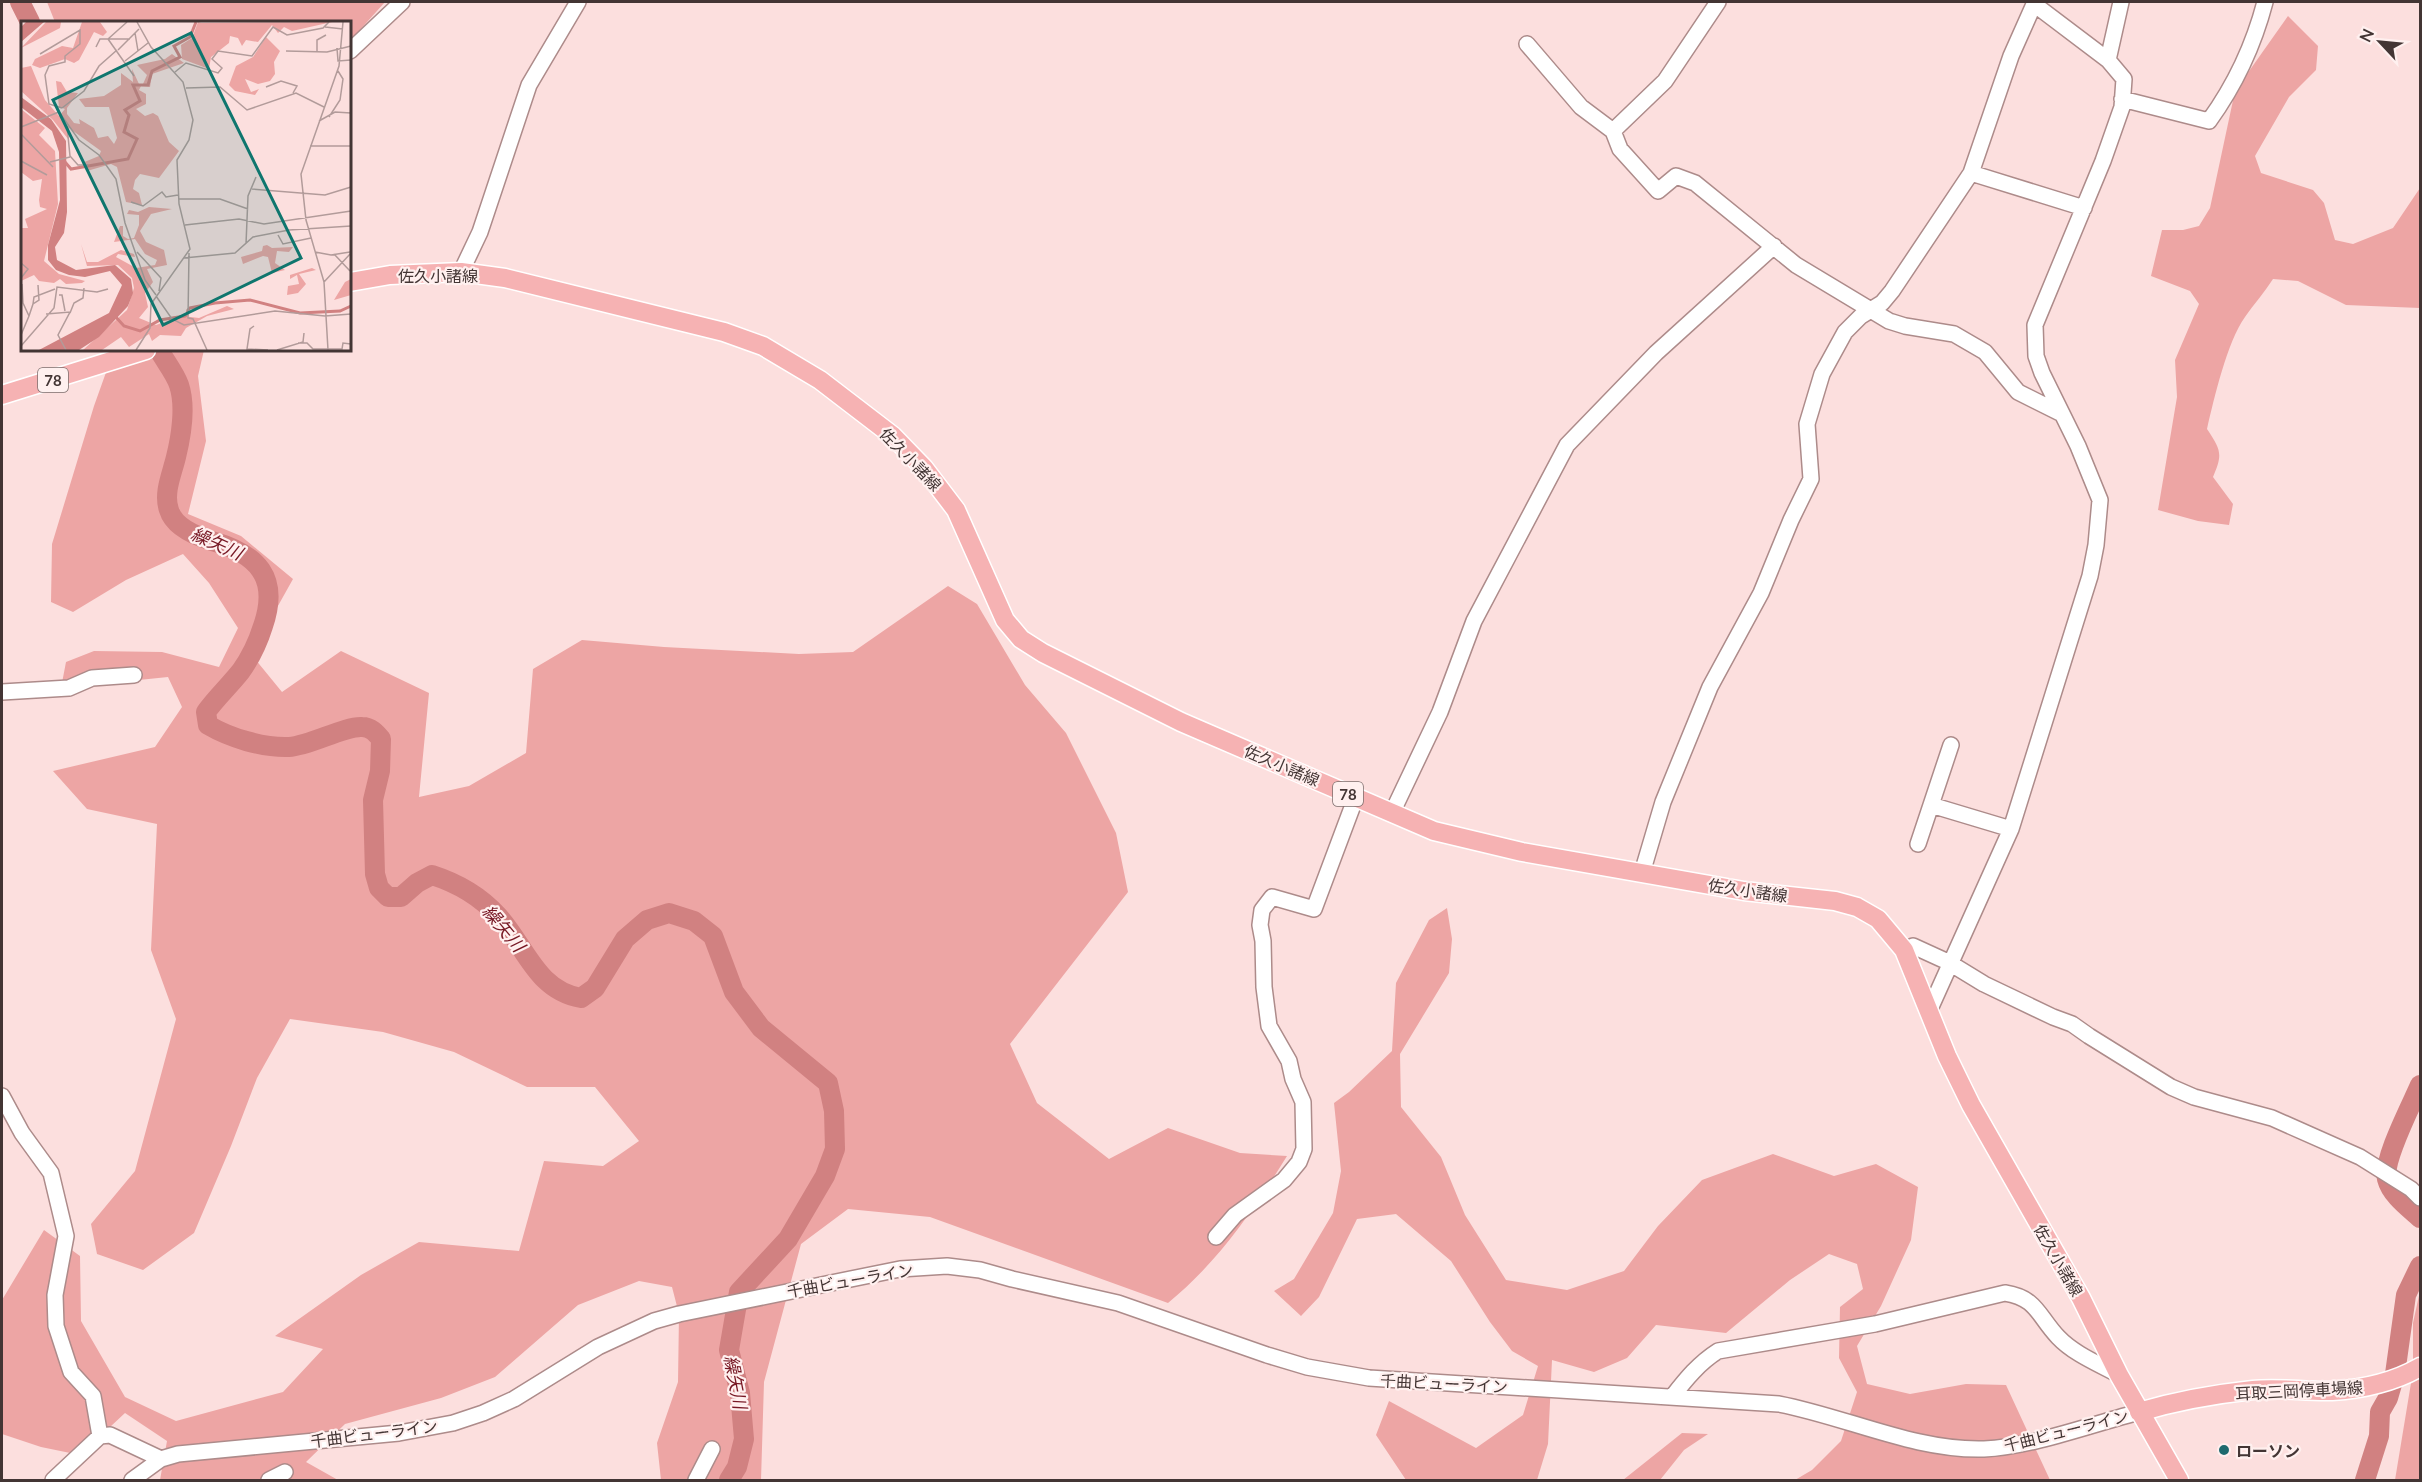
<svg xmlns="http://www.w3.org/2000/svg" width="2422" height="1482" viewBox="0 0 2422 1482" font-family="Lato,'Noto Sans JP',sans-serif">
  <style>
    .green { fill: #eda5a4 }
    .lines { fill: none; stroke-linecap: round; stroke-linejoin: round }
    .river { stroke: #d18181; stroke-width: 20 }
    .minor-casing { stroke: #ad8b8a; stroke-width: 18 }
    .major-casing { stroke: #fff; stroke-width: 21 }
    .minor { stroke: #fff; stroke-width: 15 }
    .major { stroke: #f6b2b3; stroke-width: 18 }
    .poi-dot { fill: #1e6a6e; stroke: #fff0ef; stroke-width: 2 }
    .labels { text-anchor: middle; dominant-baseline: central; stroke-width: 4.5; stroke-linejoin: round; paint-order: stroke }
    .shield { fill: #fff0ef; stroke: #7b6d6c; stroke-width: 1.5 }
    .shield-label { font-size: 15px; font-weight: bold; fill: #433534 }
    .street-label { font-size: 16px; fill: #433534; stroke: #fff0ef }
    .poi-label { font-size: 16px; font-weight: bold; fill: #433534; stroke: #fff0ef; text-anchor: start }
    .water-label { font-size: 18px; font-style: italic; fill: #771723; stroke: #fff0ef }
    .inset-river { fill: none; stroke: #d18181; stroke-width: 3 }
    .inset-road { fill: none; stroke: #b29b9a; stroke-width: 1.5 }
    .view { fill: #0f766e; fill-opacity: 0.15; stroke: #0f766e; stroke-width: 3 }
    .inset-edge { fill: none; stroke: #433534; stroke-width: 3 }
  </style>
  <rect width="100%" height="100%" fill="#fcdfde"/>
  <!-- green -->
  <path class="green" d="M47,2H385L350,41V22H55Z
    M2288,16L2318,46L2316,70L2289,97L2255,156L2261,173L2313,190L2324,203L2335,240L2353,244L2393,228L2420,188V308L2346,305L2298,281L2273,279C2264,293 2254,304 2245,317C2227,342 2214,399 2207,429C2221,450 2223,454 2213,477L2233,504L2229,525L2198,521L2158,510L2177,397L2175,360L2199,304L2190,291L2151,276L2162,230H2183L2199,226L2210,208L2235,91Z
    M114,350H204L198,376L206,441L188,514L241,536L293,579L251,654L282,692L341,651L429,693L419,797L469,786L526,753L533,669L582,640L664,647L799,654L853,652L948,586L977,604L1025,685L1066,733L1116,833L1128,892L1010,1044L1037,1103L1109,1159L1168,1128L1240,1153L1287,1156C1253,1211 1218,1262 1168,1303L930,1217L848,1209L801,1244L764,1382L761,1480H661L657,1443L678,1382L679,1314L672,1287L639,1281L578,1305L495,1377L441,1398L345,1424L306,1462L338,1480H160L167,1441L125,1413L80,1455L41,1447L2,1434V1300L44,1230L80,1256L81,1321L125,1397L176,1421L283,1392L323,1349L275,1336L361,1275L419,1242L519,1251L544,1161L603,1166L639,1141L595,1087H527L454,1052L383,1032L290,1019L257,1078L231,1146L194,1233L143,1270L97,1254L91,1224L135,1171L176,1019L151,950L157,824L87,809L53,771L155,747L182,707L168,677L61,688L66,662L94,651L162,652L219,667L238,628L209,583L183,554L126,580L73,612L51,602L52,544L94,406Z
    M1447,908L1452,939L1449,973L1400,1054L1401,1107L1441,1157L1465,1215L1506,1280L1567,1290L1624,1271L1658,1226L1702,1180L1773,1154L1834,1176L1876,1164L1918,1187L1911,1240L1881,1306L1857,1346L1867,1384L1910,1394L1966,1384L2006,1385L2050,1480H1795L1812,1470L1841,1441L1857,1392L1839,1358L1840,1307L1863,1289L1857,1264L1829,1254L1790,1280L1726,1333L1656,1325L1627,1358L1594,1372L1552,1360L1548,1444L1537,1480H1406L1376,1435L1389,1401L1476,1448L1523,1415L1538,1366L1512,1351L1490,1322L1451,1261L1396,1214L1357,1219L1319,1297L1301,1316L1274,1291L1294,1279L1333,1213L1341,1171L1334,1103L1349,1092L1392,1051L1396,983L1429,920Z
    M2420,1291V1480H2395L2413,1371V1323Z
    M1682,1433L1708,1434L1684,1450L1660,1480H1623Z"/>
  <g class="lines">
    <!-- river -->
    <path class="river" d="M20,2L30,22
      M159,350C165,361 175,373 179,385C186,406 181,437 176,457C172,474 163,493 169,510C174,527 196,536 212,541C257,554 280,577 263,626C258,642 251,657 241,671C230,685 216,698 206,712L208,725C230,738 263,748 289,747C310,746 344,726 362,727C371,727 376,733 381,739L380,771L373,800L375,874L379,888L388,897H401L417,883L432,875C457,883 480,896 498,916C526,947 536,990 581,998L595,988L625,939L647,920L669,913L694,921L713,936L734,992L761,1028L828,1083L834,1111L835,1149L825,1176L788,1239L739,1292L729,1350L740,1393L744,1439L737,1467L729,1480
      M2420,1085C2411,1106 2382,1161 2387,1179C2391,1195 2409,1208 2420,1218
      M2365,1480L2379,1436L2380,1412L2388,1398L2395,1374L2406,1295L2420,1266"/>
    <defs>
      <path id="minor" d="M1527,44L1581,107L1613,131L1620,149L1658,191L1676,176L1695,183L1796,265L1889,321L1905,326L1954,334L1985,352L2018,392L2062,414
        M350,51L402,2
        M2108,60L2121,2
        M2122,99L2209,121C2235,85 2254,44 2265,2
        M1613,131L1665,81L1718,2
        M1971,173L2084,208
        M461,272L480,232L529,85L578,2
        M2,692L69,688L92,678L134,675
        M1931,805L2011,829
        M1392,813L1440,712L1474,621L1567,445L1656,353L1774,246
        M1918,844L1951,745
        M1642,873L1663,802L1710,687L1761,593L1791,520L1811,479L1807,424L1822,374L1845,332L1861,316L1882,303L1892,291L1971,173L2011,56L2035,2
        M1904,950L1913,946L1948,962L1984,984L2053,1017L2072,1024L2089,1036L2171,1087L2194,1097L2272,1118L2360,1157L2411,1189L2420,1198
        M1930,1009L2011,829L2090,576L2096,545L2100,500L2078,446L2042,373L2036,356L2035,325L2103,161L2122,107L2124,79L2108,60L2034,4
        M2,1096L22,1133L51,1173L66,1236L55,1295L56,1326L71,1372L93,1396L100,1436
        M1216,1237L1235,1215L1284,1180L1299,1162L1304,1149L1303,1102L1293,1079L1289,1061L1269,1026L1264,987L1263,941L1260,925L1262,910L1272,897L1314,909L1356,797
        M1672,1397C1686,1379 1699,1363 1718,1351L1875,1324L2005,1293C2037,1298 2038,1316 2058,1337C2074,1354 2099,1364 2119,1375
        M53,1480L100,1436L110,1435L161,1459
        M132,1480L161,1459L178,1454L399,1433L453,1423L483,1413L514,1399L598,1347L654,1321L679,1314L900,1269L947,1266L980,1270L1012,1279L1118,1303L1267,1355L1307,1367L1369,1378L1779,1404C1847,1417 1915,1451 1984,1449C2031,1447 2093,1424 2139,1412
        M269,1480L285,1472
        M696,1480L712,1449"/>
      <path id="major" d="M350,282L390,275L461,272L505,278L724,332L763,346L820,380L893,436L924,468L956,510L1005,620L1021,639L1043,653L1181,722L1434,831L1522,852L1744,891L1835,901L1857,907L1878,919L1904,950L1947,1056L1971,1105L2081,1298L2119,1375L2179,1480
        M2,395L146,350
        M2139,1412C2176,1401 2215,1394 2253,1390C2279,1387 2306,1392 2332,1391C2362,1389 2394,1382 2420,1367"/>
    </defs>
    <!-- minor casing -->
    <use href="#minor" class="minor-casing"/>
    <!-- major casing -->
    <use href="#major" class="major-casing"/>
    <!-- minor -->
    <use href="#minor" class="minor"/>
    <!-- major -->
    <use href="#major" class="major"/>
  </g>
  <!-- markers -->
  <circle class="poi-dot" cx="2224" cy="1450" r="6"/>
  <g class="labels">
    <!-- shield labels -->
    <g class="shield">
      <rect x="38" y="368" width="30" height="24" rx="4.5"/>
      <rect x="1333" y="782" width="30" height="24" rx="4.5"/>
    </g>
    <g class="shield-label">
      <text x="53" y="380">78</text>
      <text x="1348" y="794">78</text>
    </g>
    <!-- street labels -->
    <g class="street-label">
      <text x="438" y="275">佐久小諸線</text>
      <text transform="translate(911 459) rotate(46)">佐久小諸線</text>
      <text transform="translate(1282 765) rotate(23)">佐久小諸線</text>
      <text transform="translate(1748 890) rotate(8)">佐久小諸線</text>
      <text transform="translate(2059 1260) rotate(60)">佐久小諸線</text>
      <text transform="translate(850 1280) rotate(-10)">千曲ビューライン</text>
      <text transform="translate(1444 1383) rotate(3)">千曲ビューライン</text>
      <text transform="translate(2299 1390) rotate(-3)">耳取三岡停車場線</text>
      <text transform="translate(2066 1430) rotate(-14)">千曲ビューライン</text>
      <text transform="translate(374 1433) rotate(-7)">千曲ビューライン</text>
    </g>
    <!-- poi labels -->
    <g class="poi-label">
      <text x="2236" y="1450">ローソン</text>
    </g>
    <!-- water labels -->
    <g class="water-label">
      <text transform="translate(217 543) rotate(24)">繰矢川</text>
      <text transform="translate(504 928) rotate(50)">繰矢川</text>
      <text transform="translate(736 1382) rotate(79)">繰矢川</text>
    </g>
  </g>
  <!-- overview -->
  <g transform="translate(21 21)">
    <rect width="330" height="330" fill="#fcdfde"/>
    <path d="M25,1H40L39,7L0,27ZM61,1H79L86,11L82,15L73,11L58,39L53,42L44,38L19,47L11,44L14,38L41,25L52,27ZM177,1L180,2L311,1L271,10L263,6L257,12L251,4L237,21L225,19L221,25L217,17L209,15L208,22L190,36L188,48L161,38L160,24L171,17ZM245,16L259,30L253,41L254,53L249,60L237,63L224,58L230,71L238,68L234,74L214,70L208,64L215,45L232,36ZM151,33L163,42L131,53L129,66L120,65L118,69L125,73V83L115,88L124,95L132,92L137,95L148,121L158,130L138,157L119,153L114,159L112,168L118,172L121,184L105,181L96,146L90,143L66,150L61,142L78,135L80,130L48,107L47,118L32,99L0,70V47L10,45L24,79L38,95L44,88L38,86L35,60L40,61L46,71L57,72L46,87V93L53,102L59,103L58,98L73,107L77,117L87,115L93,123L96,117L88,86H64L58,78L83,75L100,64V52L112,61L111,48L118,63H122L126,54L116,44L144,38ZM0,88L24,107L18,114L34,130L37,183L23,240L38,253L64,260L61,262L45,263L39,258L33,262L18,260L13,254L0,260V207H7L4,198L26,188L19,186L18,179L21,158L12,160L0,151ZM128,186L151,188L130,193L119,210L125,221L143,229L146,244L126,248L132,261L124,272L127,286L118,297L135,304L161,295L178,297L206,285L213,288L186,295L165,307L160,315L139,314L131,320L128,313L108,326L100,316L81,329H62L106,289L113,267L111,257L97,244L66,245L60,223L66,241H77L100,229L113,233L114,236L97,233L95,236L115,247L134,244L136,239L124,233L114,218L93,221L99,205H102V215L107,218L113,217L118,204V194L106,193L108,189L117,191ZM246,224L251,227L272,226L268,231L256,230L254,242L264,249L251,252L247,236L242,235L222,243L220,236L241,230L242,225ZM291,247L295,249L278,253L285,263L277,272L266,274L267,265L278,263L276,254L269,258V254ZM330,258V274L313,279L324,261Z" fill="#eda5a4"/>
    <path d="M5,1H23L0,21V6ZM0,76L30,98L45,120L46,191L43,212L34,226L36,239L55,249L94,244L110,258L112,272L107,285L78,316L58,329H18L88,292L101,264L89,250L64,256L48,254L35,249L27,239V224L39,179L38,131L31,110L0,86Z" fill="#d18181"/>
    <path class="inset-river" d="M44,141L50,148L107,138L116,118L103,111L108,94L104,89L119,80L112,64H127L131,50L159,36L153,25L169,16L175,1M93,294L103,305L119,310L139,299L164,295L166,294L167,289L169,287L194,282L229,279L279,292L319,290L330,285"/>
    <path class="inset-road" d="M304,6L322,8M114,12L117,30M87,18L113,55M87,18L106,1M75,26L79,18H109M316,27L317,40L330,39M97,29L118,8M265,30L306,31L330,25M296,30V19L305,14M19,33L59,9V23L44,35V41L28,45L24,54L28,83L41,87M104,40L127,22M154,51L165,42L197,52L201,47L191,38L197,30L231,35L252,6L266,14L302,7L308,1M245,66L260,60L276,65L272,72M165,67L199,66L226,89L275,72L303,86M41,87L63,70L78,45L96,29M308,96L319,79L322,58L317,50M298,100L314,91L330,92M46,105L49,135L57,144H67M0,106L38,91L58,119L78,134L95,158L104,202L124,259L135,274M0,113L32,146M289,125H330M0,140L26,154M29,141L49,136M231,168L304,174L330,166M158,178H199L227,188M110,181L122,185L141,171L145,176L157,174M164,204L218,198L243,203L330,190M257,214L262,223L290,217M225,223L227,175L235,156M116,231L140,257L138,270M294,231L310,234L329,231M168,232L167,297L172,298L186,329M313,233L329,250M163,237L214,232L232,216L268,209L330,205M0,242L7,248L0,257M303,261L330,232M38,274H41L44,290M135,275L151,298L163,304L254,290L304,295M12,283L13,276L34,268M49,292L53,282L62,277L63,267M25,293L49,291L37,314L45,329M8,295L12,283L18,279L17,264M304,295L330,293M233,305L229,308L226,328L247,329M0,314L8,295L2,282L1,263M277,322H286L292,328H321L322,322L330,323M0,325L33,287L36,266L76,271L87,268M115,329L129,307L130,283L169,228L158,183L156,139L168,119L172,99L162,61L130,26L116,1M256,329L282,321L283,312M307,329L303,261L285,199L280,153L318,45L322,1"/>
    <path class="view" d="M170,12L280,237L142,304L32,79Z"/>
    <rect width="330" height="330" class="inset-edge"/>
  </g>
  <!-- border -->
  <rect width="2422" height="1482" fill="none" stroke="#433534" stroke-width="6"/>
  <!-- north arrow -->
  <g transform="translate(2380 42) rotate(296)" stroke="#fff0ef" stroke-width="4.5" paint-order="stroke">
  <path d="M0-4.5L10 22L0 15L-10 22Z" fill="#433534"/>
  <text y="-9" font-size="16" font-weight="bold" text-anchor="middle" fill="#433534">N</text>
  </g>
</svg>
